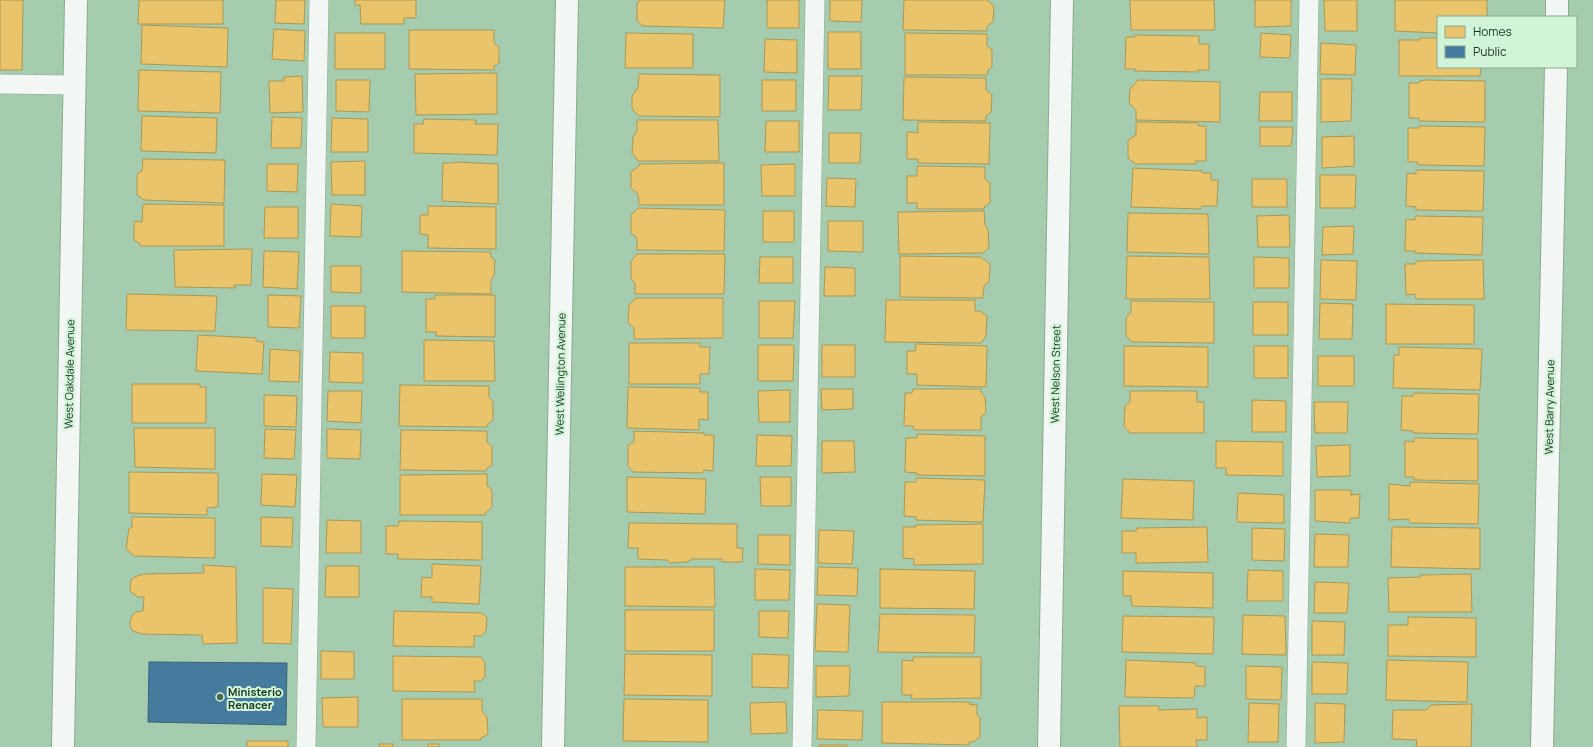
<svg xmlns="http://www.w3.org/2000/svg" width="1593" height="747" viewBox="0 0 1593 747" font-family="Manrope,sans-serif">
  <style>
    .homes { fill: #e9c46a; stroke: #ab9954 }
    .public { fill: #457b9d; stroke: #386678 }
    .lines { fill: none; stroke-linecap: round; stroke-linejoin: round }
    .service-casing { stroke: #8baa93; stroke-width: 20 }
    .minor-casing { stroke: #8baa93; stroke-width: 24 }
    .service { stroke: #f2f7f3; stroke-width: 19 }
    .minor { stroke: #f2f7f3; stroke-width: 22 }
    .poi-dot { fill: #4a6a53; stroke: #d1f4d8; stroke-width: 1.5 }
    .labels { text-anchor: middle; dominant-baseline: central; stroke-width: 4; stroke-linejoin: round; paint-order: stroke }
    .street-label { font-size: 11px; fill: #193621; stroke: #d1f4d8 }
    .poi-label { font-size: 11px; font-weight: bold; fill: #193621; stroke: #d1f4d8; text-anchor: start }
  </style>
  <rect width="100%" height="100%" fill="#a5ccaf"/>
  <!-- homes -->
  <path class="homes" d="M0,0H23L22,70H0Z
    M139,0H223V24H138Z
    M276,0H305L304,24L275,23Z
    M355,0H416V18H404V24H361L360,5H355Z
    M640,0H725L723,28L643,26L637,21V3Z
    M767,0H799V28H767Z
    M830,0H862L861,22L830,21Z
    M904,0H987L994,6L993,22L987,26V31L903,30Z
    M1130,0H1214L1215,30H1131Z
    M1255,0H1291V26L1255,27Z
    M1324,0H1357V31H1325Z
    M1395,0H1487V17H1438V33L1395,31Z
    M142,25L228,28L227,67L141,64Z
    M274,29L305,31L304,61L272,59Z
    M409,30H494V43L499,47V63L494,66V70L409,69Z
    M828,32H861V69H828Z
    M335,33H385V69H335Z
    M626,33L693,34V68H625Z
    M905,33L987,34V46L992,50V67L988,70L987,75H905Z
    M1261,33L1291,35L1290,58L1260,57Z
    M1135,35L1199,36V44H1209V70H1198V72L1135,71V69H1125L1126,37H1135Z
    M1420,38H1438V67H1481L1480,76H1399V40H1420Z
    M765,39L797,40V73L764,72Z
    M1321,43L1356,45L1355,75L1320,74Z
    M139,70L221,72L220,113L138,111Z
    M497,73V114L416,115L415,74Z
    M639,74L720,75V117L639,116L632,109V96L638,88Z
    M302,76L303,112L270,113L269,81H284V77Z
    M829,76H862L861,110H828Z
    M904,77L986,78V90L992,95L991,112L986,116V121L903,120Z
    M1321,79H1352L1351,121L1321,122Z
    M336,80H370L369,112L336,111Z
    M762,80H796V111H762Z
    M1138,80L1220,82V122L1136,120V110L1129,103L1130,89Z
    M1425,80L1485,81V122L1419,121V118H1409V83H1419L1420,81Z
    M1260,92H1292V121H1259Z
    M142,116L217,118L216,153L141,151Z
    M272,117L302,118L301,148H271Z
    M332,118L368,119V152H331Z
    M424,119L476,120L475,124H498L497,155L414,153V124H423Z
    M637,120H718L719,161H638L632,153L633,137L637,131Z
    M766,121H799V152H765Z
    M918,122L990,123L989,164L918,163V159H907V132L918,133Z
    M1136,122L1198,123V126H1206V161H1196V164H1135L1128,158V140L1136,135Z
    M1419,126L1485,127L1484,166L1418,165V162H1408V128H1419Z
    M1260,127H1293L1291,146H1260Z
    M829,133H861L860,163H829Z
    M1354,136V166L1322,168V137Z
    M143,159L225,160L224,203L144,200L137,195V174L142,171Z
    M365,161V195H332L331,162Z
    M455,162L498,164V204L442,201L443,163H454Z
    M724,163V205H639L638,194L631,188V172L639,166V164Z
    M267,164H298L297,192L267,191Z
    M795,164V196H762L761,165Z
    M917,166L985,167V179L990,183V203L985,206L984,209H917V203H907V176H917Z
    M1133,168L1202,171V173H1211V180H1218L1217,206H1202L1201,209L1131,207Z
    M1416,170L1484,171L1483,211L1416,210V207L1406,206L1407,173L1416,174Z
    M1320,175H1356L1355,208H1320Z
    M827,178L856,179L855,207L826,206Z
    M1252,179H1287V207H1252Z
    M143,204L224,205V246H140V244L134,240V221L142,222Z
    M331,204L362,206L361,237L330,236Z
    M428,206L496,207V249L428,248V235L420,234V215H428Z
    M265,207H298V238H264Z
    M638,208L725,210L724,251L637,250V238L631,233V215Z
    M763,211H794V242H763Z
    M984,211L985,225L988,229L989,248L983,253L899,254L898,212Z
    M1128,213L1208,214L1209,254L1127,252Z
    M1289,215L1290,247H1258L1257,216Z
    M1415,216L1483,217L1482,255L1415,253V251H1405L1406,219L1415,220Z
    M828,221H863V252L828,251Z
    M1354,226L1353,254L1322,255L1323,227Z
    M252,249L251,285H234L235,288L175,287L174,250Z
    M264,251L299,252L297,289L263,287Z
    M402,251L490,252L491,257L495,260L494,276L491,280V294L402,292Z
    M637,254H725L724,294H635V283L631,279V261Z
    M900,256L981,257L990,264L989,282L984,286L983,298L900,297Z
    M1127,256L1209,257L1210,299H1126Z
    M760,257H793V283H759Z
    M1254,257L1289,258V288H1254Z
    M1321,260L1357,261L1356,300L1320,299Z
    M1483,260L1484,299H1416L1415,294L1406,295L1405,264H1415L1417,261Z
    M331,266H361V293L331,292Z
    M825,267L855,268V296H824Z
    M127,294L217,296L215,331L126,330Z
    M268,295L301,296L299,328L268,327Z
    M435,295H495V337L436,336V332H426V299H435Z
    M636,298H723V338L634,339V328L628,323L629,305Z
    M886,300H975V311H980L987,316L986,336L981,343L885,342Z
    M759,301H795L793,338H759Z
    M1131,301L1214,302V343L1132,342L1126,336V318L1131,312Z
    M1253,302H1288V335H1253Z
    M1320,303L1353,304L1352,339H1319Z
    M1386,304L1474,305V344H1386Z
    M331,306H365V338H331Z
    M198,335L256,338V341L264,342L262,374L196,371Z
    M424,340L494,341L495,381H424Z
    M629,343H700V347H710L709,374H700V384H629Z
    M916,344L987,346L986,387L917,385V374H907V351H915Z
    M758,345H794L793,381H758Z
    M822,345H855V377H822Z
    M1124,346L1208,347V387L1124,386Z
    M1254,346H1288V378H1254Z
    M1399,347L1482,349L1480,390L1393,388L1394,355H1399Z
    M270,349L300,351L299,382L269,381Z
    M330,352L363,353V383L329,382Z
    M1318,356H1354V386H1318Z
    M132,384H200V387H206V423H132Z
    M400,385L489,386V397L493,402V420L487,425V427L399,426Z
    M628,387L700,388V392H708V420L699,419V430L627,428Z
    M821,389H853V409L822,410Z
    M913,389H981V392L985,397L986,413L981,417V430H914L913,426H904L905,393H912Z
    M790,390V422H759L758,391Z
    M328,391H362L361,423L327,421Z
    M1130,391H1197V402H1204V433H1130L1124,426L1125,406L1130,402Z
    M1414,393L1479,394L1478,434L1413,433V431L1401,430L1402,396H1414Z
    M264,395L297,396L296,427L264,426Z
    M1252,400L1286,401V432H1252Z
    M1314,402H1348L1347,433H1315Z
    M134,428H215V469L135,467Z
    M265,429L296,430L294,459L264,458Z
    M327,429L361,430L360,459L327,458Z
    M401,430L487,431V442L492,447V465L486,469V471L400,470Z
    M634,431L704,433V435H714L713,471L704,470L703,473L633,472L628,466V445L634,442Z
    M917,434L985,436V476L917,475V473L905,472L906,438H917Z
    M757,435L792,436L791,466H756Z
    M1414,438L1478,439V481L1414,480V477H1405V441L1414,442Z
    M822,441H854L855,472L822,473Z
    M1216,441L1283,442V476L1226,475V468H1216Z
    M1350,445V476L1317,477L1316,446Z
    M129,472L218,473V507L207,508V515L129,513Z
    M262,474L297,475L295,507L261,505Z
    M487,474V486L492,490V507L485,513V515H400V475Z
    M627,477L706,479L705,514L627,512Z
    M760,477H791V506H761Z
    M916,478L985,480L983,522L916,520V517L904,516L905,482H916Z
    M1123,479L1194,481L1193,520L1121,518Z
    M1410,482L1479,484L1478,524L1410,523L1409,519L1389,520V484L1410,486Z
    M1315,490H1351V495L1360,494L1359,518H1350V523L1315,521Z
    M1238,493L1284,495V523L1237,522Z
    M132,517L215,518V558L134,556L126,549L129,528H132Z
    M261,517L293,518L292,547L261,546Z
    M327,520L361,521V553H326Z
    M399,521L482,522V560L398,559V554H386V526H398Z
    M629,523L737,524V548H743L742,562H722V559H692L687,562L670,563L667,560L638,559V548H628Z
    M983,524V564L914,565V559L903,558V527H916L915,525Z
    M1207,527L1208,562L1136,563V553H1122V531H1136L1137,528Z
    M1392,527L1480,528V569L1391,567Z
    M1252,528L1285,529L1284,561L1252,560Z
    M819,530L854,531L852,564L818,563Z
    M1315,534L1349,535L1348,567H1314Z
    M758,535H790V565L758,564Z
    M432,564L481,566L479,604L432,602V597H421L422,577L432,578Z
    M203,565L236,567L237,643L203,644L202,635L142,634L133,631L130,626V621L132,616L136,612L143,611L144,597H138L130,591L131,580L134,577L144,574L204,573Z
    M326,566H359V597H325Z
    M625,567H714L715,607L625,606Z
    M818,567L858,568L857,596L817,595Z
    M755,569L790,570L789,600H755Z
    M880,569L975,571L974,609L880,608Z
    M1248,570L1283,571V601H1247Z
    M1123,571L1213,573V608L1132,606L1131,596H1123Z
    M1471,574L1472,612H1389L1388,578L1421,577L1420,575Z
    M1315,582L1349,583L1347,613H1314Z
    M263,588L293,589L291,644L263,643Z
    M817,604L850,605L848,652L815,651Z
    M625,610H714V651H625Z
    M394,611L482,613L487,618L486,631L481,636H474V647L393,646Z
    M759,611H789L788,638L759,637Z
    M880,614L975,615L974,653L878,652Z
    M1243,615L1285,616L1286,655L1242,654Z
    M1123,616L1214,617L1213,654L1122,652Z
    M1408,617L1476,618V657L1388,656V625H1408Z
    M1312,621L1345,622L1344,655H1312Z
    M321,651L354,652V679H321Z
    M625,654L712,655V696L624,695Z
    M752,654L789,655L788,688L752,687Z
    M393,656L481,657L485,662V677L480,681H474L475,692L393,691Z
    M913,657H981V698L911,699L912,695H902V660L913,661Z
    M1126,660L1196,663V666L1205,667V686H1195L1194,698L1125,697Z
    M1387,660L1468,662L1467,702L1386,700Z
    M1312,662L1348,663L1347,694H1312Z
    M816,666H850L849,696L816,697Z
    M1246,666L1282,667L1281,700L1246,699Z
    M358,697V727H323L322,698Z
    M402,699H482V711L487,717L488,734L481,738V740H402Z
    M624,699L708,700V742L623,741Z
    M786,702L787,733L751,734L750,703Z
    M882,702H970V705L977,704V715L980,718V737L973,742H969V745L882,743Z
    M1249,703L1279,704L1278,742H1248Z
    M1315,703L1345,704L1344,742L1315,743Z
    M1472,704L1471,747H1416L1417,740L1392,739L1393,710H1426L1431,705Z
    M1119,706H1159V710L1197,709V718L1207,717V740H1196L1197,747H1120Z
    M818,710L863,711L862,740L817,739Z
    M247,741H288V747H247Z
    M379,744H393V747H380Z
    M428,744H439V747H428Z
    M819,745H847V747H819Z"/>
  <!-- public -->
  <path class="public" d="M149,662L287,663L286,725L148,722Z"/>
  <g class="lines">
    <defs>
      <path id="service" d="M0,84L74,85
        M306,747L319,0
        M802,747L815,0
        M1296,747L1309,0"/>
      <path id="minor" d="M1557,17V0
        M63,747L76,0
        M553,747L567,0
        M1049,747L1062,0
        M1542,747L1556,67"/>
    </defs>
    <!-- service casing -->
    <use href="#service" class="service-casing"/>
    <!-- minor casing -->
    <use href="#minor" class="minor-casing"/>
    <!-- service -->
    <use href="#service" class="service"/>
    <!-- minor -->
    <use href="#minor" class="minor"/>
  </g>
  <!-- markers -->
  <circle class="poi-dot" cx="220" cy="697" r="4"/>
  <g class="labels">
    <!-- street labels -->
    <g class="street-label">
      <text transform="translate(69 374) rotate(-89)">West Oakdale Avenue</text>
      <text transform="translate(560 374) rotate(-89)">West Wellington Avenue</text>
      <text transform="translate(1055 374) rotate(-89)">West Nelson Street</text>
      <text transform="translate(1549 407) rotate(-89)">West Barry Avenue</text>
    </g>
    <!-- poi labels -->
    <g class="poi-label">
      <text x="228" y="691">Ministerio<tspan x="228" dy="13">Renacer</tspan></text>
    </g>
  </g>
  <!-- legend -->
  <rect x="1437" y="16" width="140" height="52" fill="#d1f4d8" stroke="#87a88f"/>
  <rect x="1445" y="26" width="20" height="12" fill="#e9c46a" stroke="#87a88f"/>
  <text x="1473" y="36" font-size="12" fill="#193621">Homes</text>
  <rect x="1445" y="46" width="20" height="12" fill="#457b9d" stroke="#87a88f"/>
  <text x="1473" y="56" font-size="12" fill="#193621">Public</text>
</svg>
